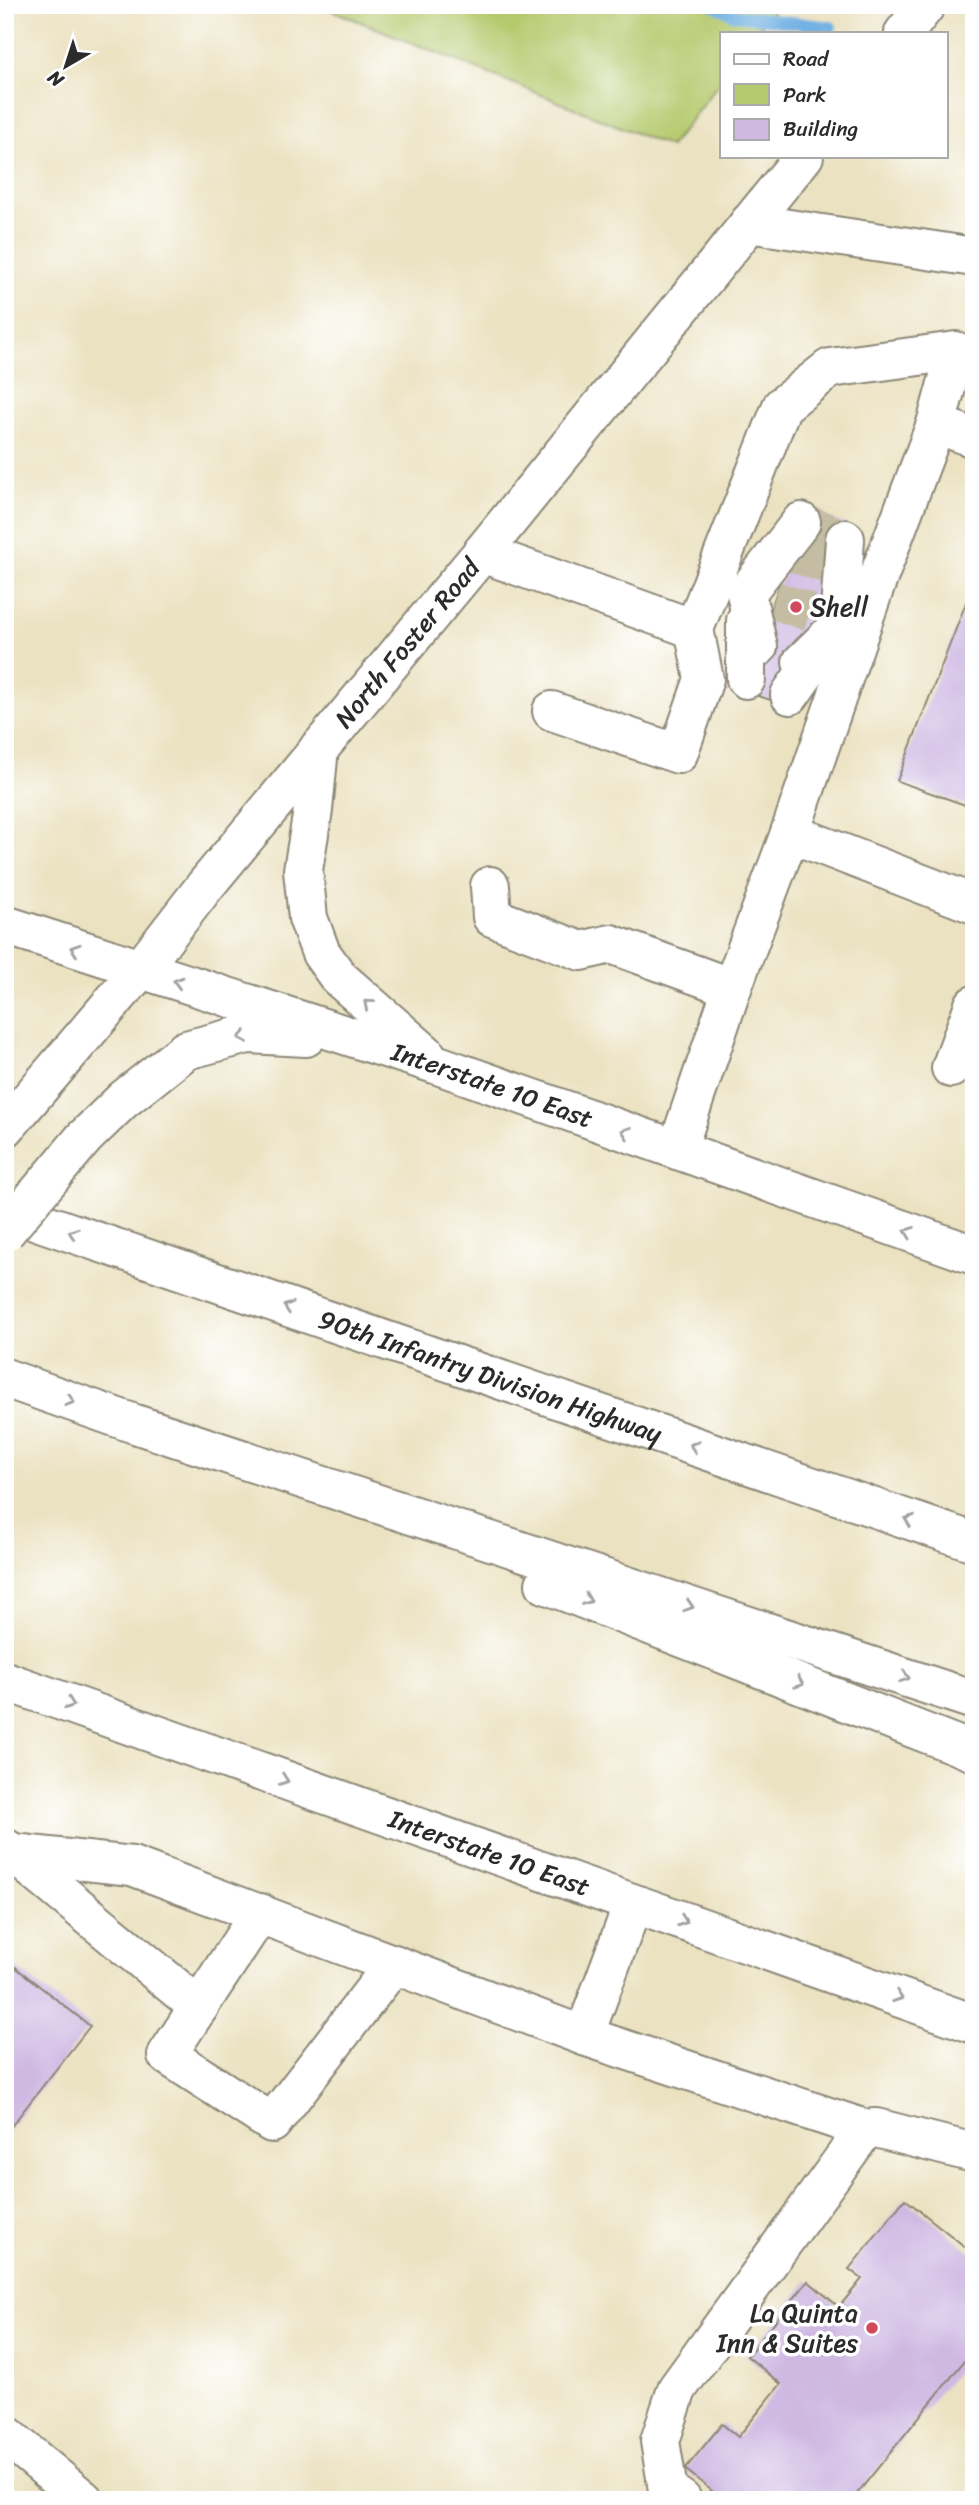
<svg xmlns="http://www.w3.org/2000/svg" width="979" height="2505" viewBox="0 0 979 2505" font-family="Sriracha,sans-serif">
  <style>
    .green { fill: #b5c96d; stroke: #707a4c; stroke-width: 2 }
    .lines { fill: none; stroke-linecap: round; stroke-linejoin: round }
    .stream { stroke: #6dafe2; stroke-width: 12 }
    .building { fill: #cfb9e3 }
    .minor-tunnel { stroke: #c5bda3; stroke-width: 38; stroke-dasharray: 38 19; stroke-linecap: butt }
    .minor-casing { stroke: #8b8676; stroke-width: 42 }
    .major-casing { stroke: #8b8676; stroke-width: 42 }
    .highway-casing { stroke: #8b8676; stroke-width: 42 }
    .minor { stroke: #fff; stroke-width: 38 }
    .major { stroke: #fff; stroke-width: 38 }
    .highway { stroke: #fff; stroke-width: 38 }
    .major-bridge-casing { stroke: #8b8676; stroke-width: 42; stroke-linecap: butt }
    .major-bridge { stroke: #fff; stroke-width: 38 }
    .oneway { stroke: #a0a0a0 }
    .poi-dot { fill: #d1495b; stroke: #fff; stroke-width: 2.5 }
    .labels { text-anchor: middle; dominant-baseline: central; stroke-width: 7; stroke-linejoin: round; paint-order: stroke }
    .poi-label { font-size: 26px; fill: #2b2b2b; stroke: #fff; text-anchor: start }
    .street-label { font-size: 26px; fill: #2b2b2b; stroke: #fff }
  </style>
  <rect width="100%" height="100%" fill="#fff"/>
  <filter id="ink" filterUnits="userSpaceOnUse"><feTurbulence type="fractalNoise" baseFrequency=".0143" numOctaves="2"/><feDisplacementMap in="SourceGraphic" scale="14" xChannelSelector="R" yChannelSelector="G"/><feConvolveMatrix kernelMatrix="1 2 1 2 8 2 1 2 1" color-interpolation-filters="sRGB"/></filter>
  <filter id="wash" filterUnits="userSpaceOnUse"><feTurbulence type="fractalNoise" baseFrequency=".00686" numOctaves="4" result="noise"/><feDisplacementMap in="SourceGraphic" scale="28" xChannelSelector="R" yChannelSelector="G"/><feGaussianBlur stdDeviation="1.57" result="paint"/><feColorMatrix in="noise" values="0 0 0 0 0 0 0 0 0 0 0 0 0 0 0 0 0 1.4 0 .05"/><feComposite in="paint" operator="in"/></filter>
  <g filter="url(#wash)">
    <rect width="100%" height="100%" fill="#ebe2c1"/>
    <!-- green -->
    <path class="green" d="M319,5H777L756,33H722V79L670,147Z"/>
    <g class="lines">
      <!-- stream -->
      <path class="stream" d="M714,5L735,15L831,27
        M972,34L974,33"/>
    </g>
    <g id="blocks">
      <!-- building -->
      <path class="building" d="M806,509L850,527L787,705L742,691Z
        M974,582V808L897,781Z
        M5,1959L90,2026L5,2134Z
        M905,2199L974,2254V2349L852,2500H723L685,2469L722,2424L738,2437L781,2384L747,2356L808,2281L839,2307L862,2279L849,2269Z"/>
    </g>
  </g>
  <g filter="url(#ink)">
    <use href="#blocks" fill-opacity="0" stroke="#8b8676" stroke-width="2"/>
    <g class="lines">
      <!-- minor-tunnel -->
      <path class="minor-tunnel" d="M801,522L845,539
        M791,552L835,568
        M774,600L818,615"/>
      <defs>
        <g id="minor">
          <path d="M904,33L926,5"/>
          <path d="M749,223L974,257"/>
          <path d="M936,424L974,438"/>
          <path d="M482,553L694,629L782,406L830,368L956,351L936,424L874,589L790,833L732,988L677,1150"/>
          <path d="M746,620V679"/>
          <path d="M758,647L746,593L801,522"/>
          <path d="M802,662L839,626L845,539"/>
          <path d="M790,695L825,645"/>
          <path d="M552,711L678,754L704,679L694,629"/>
          <path d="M790,833L974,904"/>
          <path d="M490,886L492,917L581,951L611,944L732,988"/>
          <path id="s1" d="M140,970L205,886L482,553L804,156"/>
          <path d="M951,1068L974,1005"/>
          <path d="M5,1848L13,1853L132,1866L584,2036"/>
          <path d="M13,1853L199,2007"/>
          <path d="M633,1904L584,2036L865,2129L876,2128L974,2153"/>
          <path d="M260,1913L167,2055L272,2123L394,1964"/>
          <path d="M5,2434L84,2500"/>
          <path d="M682,2500L668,2490L660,2441L677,2389L865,2129"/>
        </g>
        <g id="major">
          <path d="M319,748L313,810L303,870L308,918L321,953L339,978L426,1054"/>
          <path id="s2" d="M5,925L438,1065L974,1255"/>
          <path d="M5,1128L140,970"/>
          <path d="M84,1138L123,1100L186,1050L248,1034L306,1037"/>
          <path id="s3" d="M5,1681L974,2024"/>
        </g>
        <g id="highway">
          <path id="s4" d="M5,1210L974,1542"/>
          <path d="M5,1378L135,1424L974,1700"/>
          <path d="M545,1584L974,1752"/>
        </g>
      </defs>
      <!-- minor casing -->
      <use href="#minor" class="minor-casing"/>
      <!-- major casing -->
      <use href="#major" class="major-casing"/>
      <!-- highway casing -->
      <use href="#highway" class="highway-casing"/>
      <!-- minor -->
      <use href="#minor" class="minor"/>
      <!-- major -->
      <use href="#major" class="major"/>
      <!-- highway -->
      <use href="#highway" class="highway"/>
      <defs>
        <path id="major-bridge" d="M5,1232L84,1138"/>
      </defs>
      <!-- major-bridge casing -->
      <use href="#major-bridge" class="major-bridge-casing"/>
      <!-- major-bridge -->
      <use href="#major-bridge" class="major-bridge"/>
    </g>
    <!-- one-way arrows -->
    <defs><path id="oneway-chevron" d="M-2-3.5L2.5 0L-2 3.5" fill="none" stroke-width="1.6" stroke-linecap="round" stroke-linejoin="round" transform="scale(1.75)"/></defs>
    <g class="oneway">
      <use href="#oneway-chevron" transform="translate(75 949) rotate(-162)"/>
      <use href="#oneway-chevron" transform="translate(178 982) rotate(-163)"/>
      <use href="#oneway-chevron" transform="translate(368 1004) rotate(-139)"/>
      <use href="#oneway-chevron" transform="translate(243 1037) rotate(170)"/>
      <use href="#oneway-chevron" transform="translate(626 1132) rotate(-160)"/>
      <use href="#oneway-chevron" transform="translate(909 1232) rotate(-160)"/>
      <use href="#oneway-chevron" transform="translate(73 1233) rotate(-161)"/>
      <use href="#oneway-chevron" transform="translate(288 1307) rotate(-161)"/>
      <use href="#oneway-chevron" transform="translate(70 1401) rotate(19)"/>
      <use href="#oneway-chevron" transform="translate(694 1446) rotate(-161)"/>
      <use href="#oneway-chevron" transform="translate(909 1520) rotate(-161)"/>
      <use href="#oneway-chevron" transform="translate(587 1600) rotate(21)"/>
      <use href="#oneway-chevron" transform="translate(689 1606) rotate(18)"/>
      <use href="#oneway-chevron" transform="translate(905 1677) rotate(18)"/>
      <use href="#oneway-chevron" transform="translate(799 1683) rotate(21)"/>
      <use href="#oneway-chevron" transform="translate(70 1704) rotate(19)"/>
      <use href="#oneway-chevron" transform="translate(284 1780) rotate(19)"/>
      <use href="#oneway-chevron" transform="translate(683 1921) rotate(19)"/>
      <use href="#oneway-chevron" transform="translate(898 1997) rotate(19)"/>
    </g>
  </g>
  <!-- markers -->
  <g class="poi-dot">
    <circle cx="796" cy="607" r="7"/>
    <circle cx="872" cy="2328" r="7"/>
  </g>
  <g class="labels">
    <!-- poi labels -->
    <g class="poi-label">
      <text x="810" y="607">Shell</text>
      <text x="858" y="2313" text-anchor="end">La Quinta<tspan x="858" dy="30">Inn &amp; Suites</tspan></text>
    </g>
    <!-- street labels -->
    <g class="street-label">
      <text stroke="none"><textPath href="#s1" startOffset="422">North Foster Road</textPath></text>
      <text stroke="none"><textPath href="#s2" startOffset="513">Interstate 10 East</textPath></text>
      <text stroke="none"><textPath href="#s4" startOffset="513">90th Infantry Division Highway</textPath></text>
      <text stroke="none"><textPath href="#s3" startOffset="514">Interstate 10 East</textPath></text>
    </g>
  </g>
  <!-- margin -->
  <rect width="979" height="2505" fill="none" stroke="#fff" stroke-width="28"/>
  <!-- legend -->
  <rect x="720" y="32" width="228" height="126" fill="#ffffff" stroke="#aaaaaa" stroke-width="2"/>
  <rect x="734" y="54" width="35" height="10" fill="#ffffff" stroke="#aaaaaa" stroke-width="2"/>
  <text x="783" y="66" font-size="21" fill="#2b2b2b">Road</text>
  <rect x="734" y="84" width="35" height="21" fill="#b5c96d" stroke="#aaaaaa" stroke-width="2"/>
  <text x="783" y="102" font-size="21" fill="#2b2b2b">Park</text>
  <rect x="734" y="119" width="35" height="21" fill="#cfb9e3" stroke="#aaaaaa" stroke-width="2"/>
  <text x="783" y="136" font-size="21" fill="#2b2b2b">Building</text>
  <!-- north arrow -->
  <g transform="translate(66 66) rotate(219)" stroke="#ffffff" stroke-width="5" paint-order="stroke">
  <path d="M0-5L12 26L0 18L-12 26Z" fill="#2b2b2b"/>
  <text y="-10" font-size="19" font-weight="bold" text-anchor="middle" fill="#2b2b2b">N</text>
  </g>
</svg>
